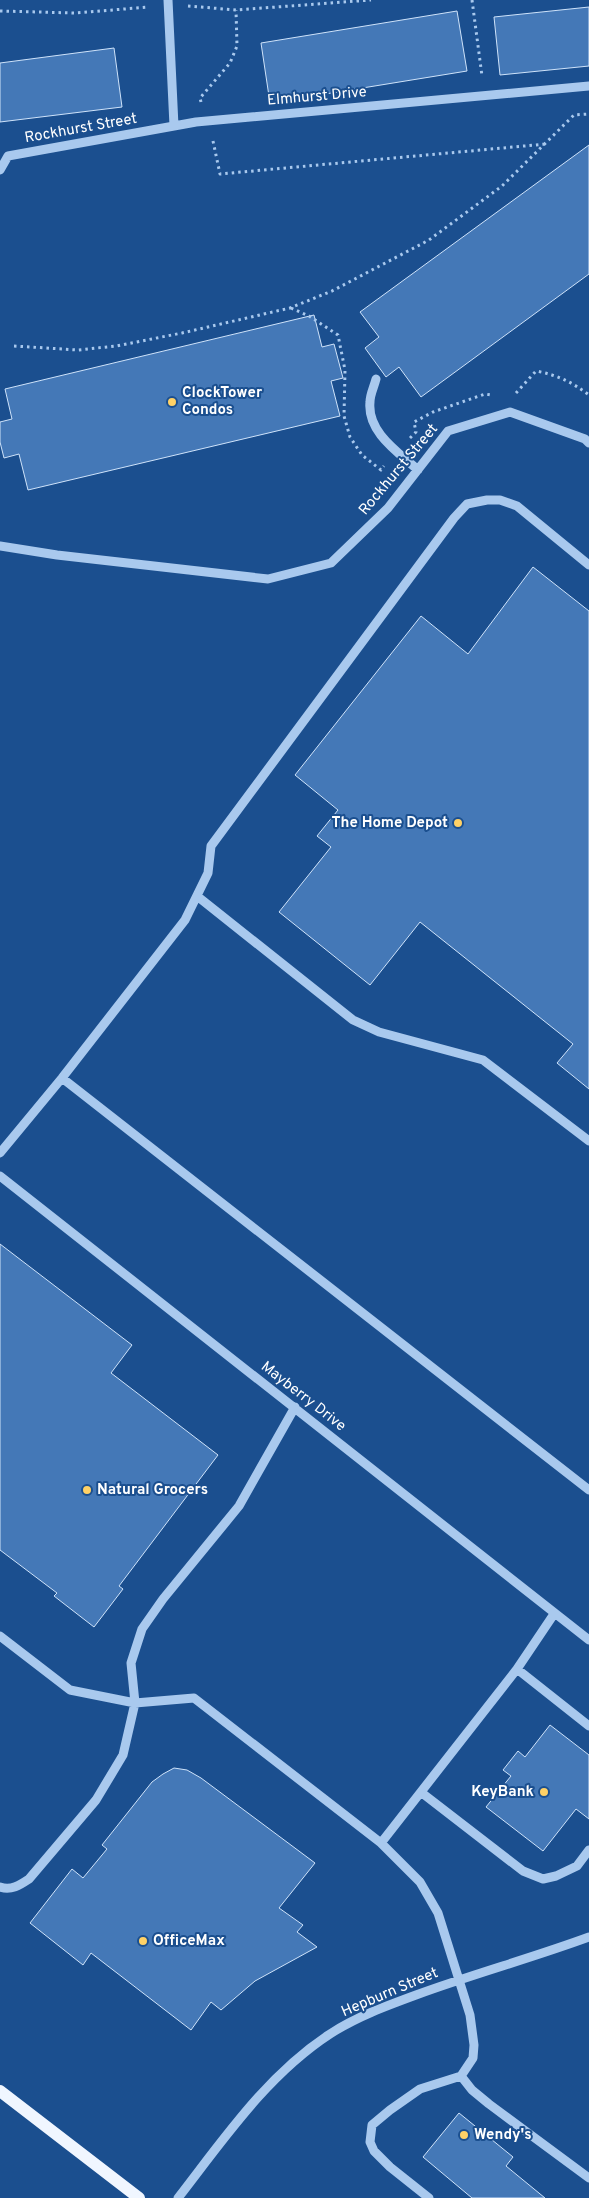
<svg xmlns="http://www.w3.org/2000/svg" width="589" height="2198" viewBox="0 0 589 2198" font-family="Overpass,sans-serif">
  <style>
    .building { fill: #4478b7; stroke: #cfe3fa }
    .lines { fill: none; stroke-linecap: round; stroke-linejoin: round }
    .path { stroke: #a9c9ee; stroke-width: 3; stroke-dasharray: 2.5 4; stroke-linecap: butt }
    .minor { stroke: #a9c9ee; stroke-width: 9 }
    .major { stroke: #f0f6ff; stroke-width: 12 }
    .poi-dot { fill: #ffd166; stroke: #1b4f8f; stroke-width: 2 }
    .labels { text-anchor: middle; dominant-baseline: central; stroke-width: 4; stroke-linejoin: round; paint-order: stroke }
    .street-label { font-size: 15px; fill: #fff; stroke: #1b4f8f }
    .poi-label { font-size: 15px; font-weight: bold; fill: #fff; stroke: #1b4f8f; text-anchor: start }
  </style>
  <rect width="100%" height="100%" fill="#1b4f8f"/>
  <!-- building -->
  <path class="building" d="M589,7V66L500,75L494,17Z
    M457,11L467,71L270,103L261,43Z
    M114,48L122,107L0,122V63Z
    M589,145V274L421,397L399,367L386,377L365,348L379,337L360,312Z
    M314,315L322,347L334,344L343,378L331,381L340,416L28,490L19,454L4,458L0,442V422L12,419L5,389Z
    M533,567L589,611V1089L557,1063L573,1044L420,922L370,985L279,912L331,847L317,836L338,810L295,775L421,616L468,654Z
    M0,1244L132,1345L111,1373L218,1455L119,1586L123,1589L94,1627L54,1596L57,1593L0,1550Z
    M550,1725L589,1755V1819L576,1809L543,1851L486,1807L511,1776L503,1770L518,1751L525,1757Z
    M174,1768L187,1770L201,1778L315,1863L279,1908L303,1925L297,1932L317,1947L255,1981L221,2010L211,2002L191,2030L91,1953L83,1965L30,1923L72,1869L83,1878L107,1849L102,1845L152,1782L163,1774Z
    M459,2113L513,2157L506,2166L545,2198H472L423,2157Z"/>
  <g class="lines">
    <!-- path -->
    <path class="path" d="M472,0L482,76
      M188,6L236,10L371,0
      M0,11L75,13L149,7
      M201,102L200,98L230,63L237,46L236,10
      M213,141L220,174L546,144
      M291,308L309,316L338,335L345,370L344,416L350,437L362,455L381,470L384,466
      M14,346L78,350L116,346L182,333L290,308L332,291L429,240L502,186L574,115L589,114
      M516,393L536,371C557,375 572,382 589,395
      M410,438L416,432L414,422L433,412L485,394L491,395"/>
    <!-- minor -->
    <path class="minor" d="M168,0L174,126L196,122L589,86
      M0,170L8,156L174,126
      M376,379C374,387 370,394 370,402C367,432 398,452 418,470
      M0,546L57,555L268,579L331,563L388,508L448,431L510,412L585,439L589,443
      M197,896L353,1020L379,1032L483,1060L589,1141
      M62,1078L589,1490
      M0,1153L62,1078L185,920L208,873L211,846L454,518L467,504L487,500H500L517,506L589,565
      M0,1176L589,1640
      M0,1636L70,1690L135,1703L194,1698L381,1843L420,1882L438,1913L470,2015L474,2045L473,2058L461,2076L420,2089L390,2110L372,2125L370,2142L374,2151L390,2167L429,2198
      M517,1669L589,1726
      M422,1793L523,1871L543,1879L556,1876L577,1866L589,1850
      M381,1843L517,1669L554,1614
      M0,1887C11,1891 20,1885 29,1879L96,1800L123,1755L135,1703L131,1663L142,1629L163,1599L239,1506L295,1407
      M461,2076L472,2090L489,2104L589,2178
      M178,2198C223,2140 267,2075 330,2034C356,2017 386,2006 416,1995C473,1974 532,1958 589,1937"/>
    <!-- major -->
    <path class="major" d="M0,2091L139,2198"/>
  </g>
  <!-- markers -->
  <g class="poi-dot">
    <circle cx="172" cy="402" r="5"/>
    <circle cx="458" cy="823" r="5"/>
    <circle cx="87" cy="1490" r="5"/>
    <circle cx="544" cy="1792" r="5"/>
    <circle cx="143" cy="1941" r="5"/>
    <circle cx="464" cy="2135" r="5"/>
  </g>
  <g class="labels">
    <!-- street labels -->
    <g class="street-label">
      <text transform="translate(317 97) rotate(-5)">Elmhurst Drive</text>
      <text transform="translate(81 129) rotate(-10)">Rockhurst Street</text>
      <text transform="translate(399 470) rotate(-50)">Rockhurst Street</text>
      <text transform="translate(303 1397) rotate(38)">Mayberry Drive</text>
      <text transform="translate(390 1993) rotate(-23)">Hepburn Street</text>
    </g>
    <!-- poi labels -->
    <g class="poi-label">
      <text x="182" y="393">ClockTower<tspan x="182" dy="17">Condos</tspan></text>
      <text x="448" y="823" text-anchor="end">The Home Depot</text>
      <text x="97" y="1490">Natural Grocers</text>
      <text x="534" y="1792" text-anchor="end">KeyBank</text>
      <text x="153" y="1941">OfficeMax</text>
      <text x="474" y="2135">Wendy's</text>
    </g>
  </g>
</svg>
